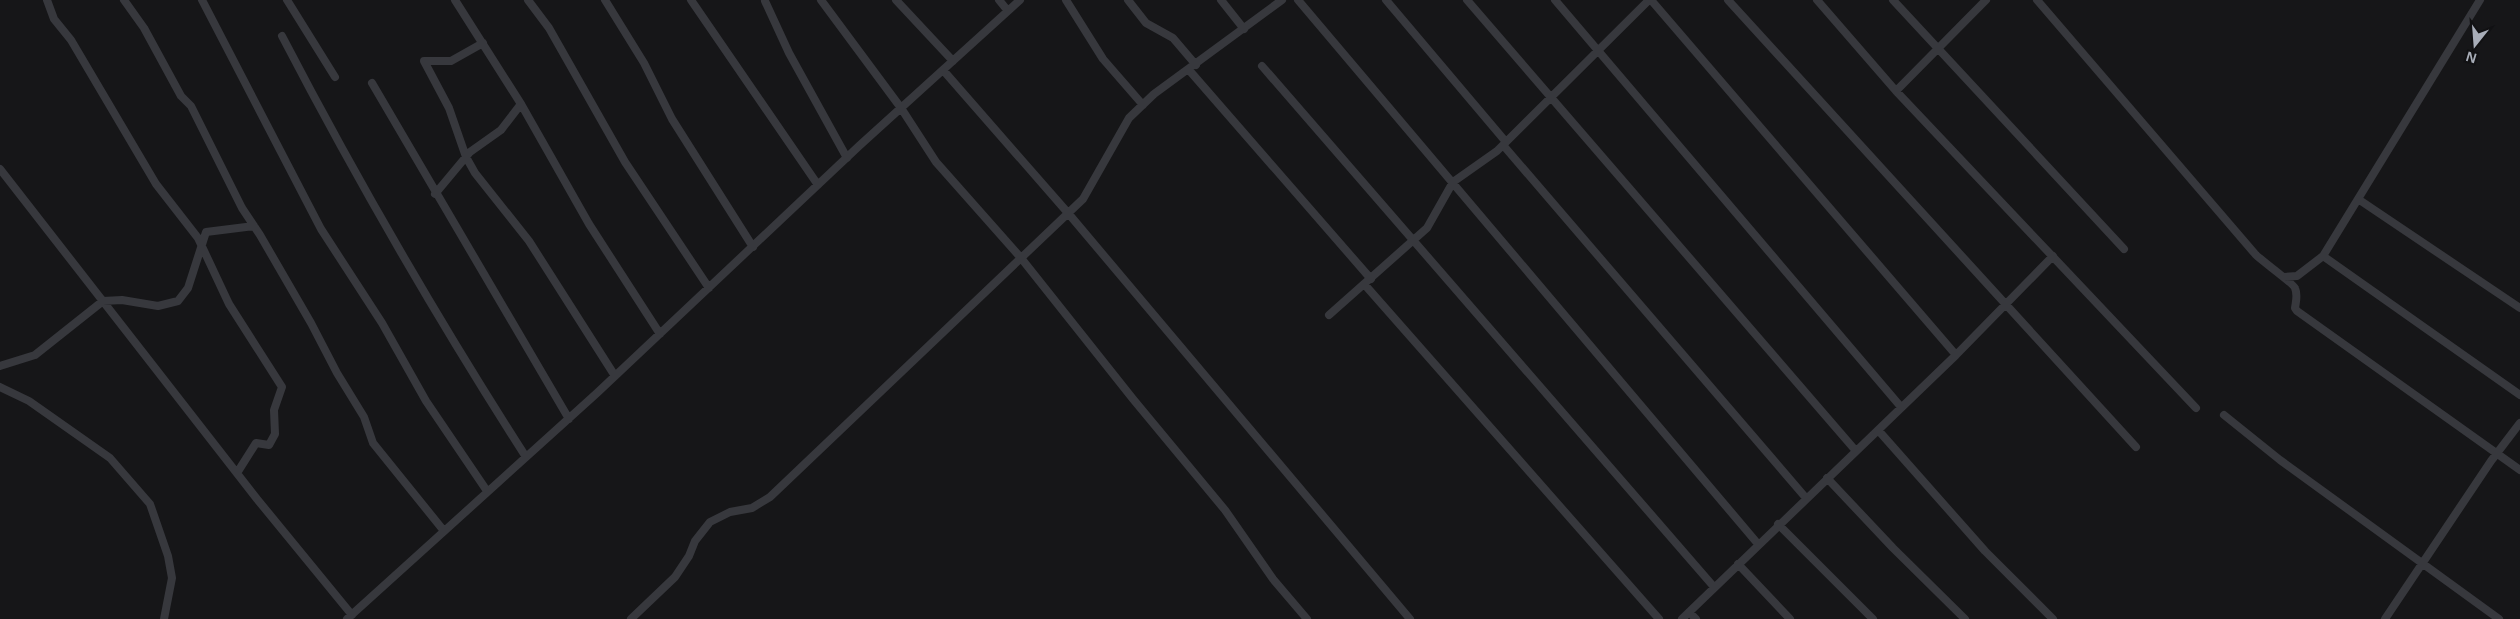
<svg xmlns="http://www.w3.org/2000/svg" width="2520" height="619" viewBox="0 0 2520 619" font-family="Arial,sans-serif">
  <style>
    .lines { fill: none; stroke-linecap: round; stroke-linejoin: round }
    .street { stroke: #37383d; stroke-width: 8 }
  </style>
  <rect width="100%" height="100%" fill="#161618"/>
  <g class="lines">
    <!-- street -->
    <path class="street" d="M47,0L54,19L71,40L156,184L198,238L229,304L282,387L274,410L275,434L269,445L256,443L237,473
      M124,0L144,28L181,96L191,106L242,208L260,235L311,323L337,373L364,417L373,443L444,531
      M202,0L321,229L382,323L426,401L487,491
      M287,0L335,77
      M455,0L521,104L589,224L660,334
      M528,0L549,28L625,162L709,288
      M605,0L644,63L672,119L753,247
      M691,0L818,185
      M821,0L901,108L936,162L1021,258L1133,399L1225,510L1273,579L1307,619
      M896,0L953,61
      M999,0L1008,11
      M1066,0L1103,59L1143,105
      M1128,0L1146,23L1173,38L1196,65
      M1221,0L1244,29
      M1298,0L1758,544
      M1386,0L1506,142
      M1467,0L1856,451
      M1555,0L1901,407
      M1651,0L1956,355
      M1728,0L2136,447
      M1817,0L1896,91L2196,408
      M1893,0L2124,249
      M2037,0L2256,255C2262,261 2294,284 2295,288C2298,295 2296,301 2295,308L2297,311L2520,470
      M765,1L789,53L847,158
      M282,36C357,180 438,320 526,457
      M483,43L451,61H424L449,108L466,157L475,173L529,241L615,376
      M1262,66L1714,587
      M943,70L1068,213L1410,619
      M1189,70L1371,279
      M372,83L569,419
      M1896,91L1986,0
      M1503,145L1806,498
      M0,169L257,499L352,615
      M435,194L470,152L501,130L521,104
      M2358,199L2520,308
      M2323,256L2520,395
      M2284,277L2297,276L2323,256L2480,0
      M1365,285L1659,619
      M1329,315L1427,228L1453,182L1497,151L1649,0
      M0,366L35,355L103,301L122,300L158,306L178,301L188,288L206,232L254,226
      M0,387L29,401L110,458L150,504L168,556L172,578L164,619
      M2224,415L2280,460L2499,619
      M1878,430L1985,551L2053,619
      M1827,478L1893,548L1965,619
      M1778,524L1873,619
      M1738,564L1790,619
      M1689,612L1696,619
      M347,619L597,393L859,146L1020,0
      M631,619L675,577L689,556L695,541L710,522L730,512L752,508L770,497L1083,199L1129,118L1154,94L1282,0
      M1682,619L1956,355L2053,256
      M2385,619L2491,461L2520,423"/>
  </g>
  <!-- north arrow -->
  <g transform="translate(2475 45) rotate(197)" stroke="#111113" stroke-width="4" paint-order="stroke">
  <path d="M0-4L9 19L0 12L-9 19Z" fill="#a8adb8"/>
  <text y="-8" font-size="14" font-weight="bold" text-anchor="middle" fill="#a8adb8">N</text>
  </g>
</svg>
